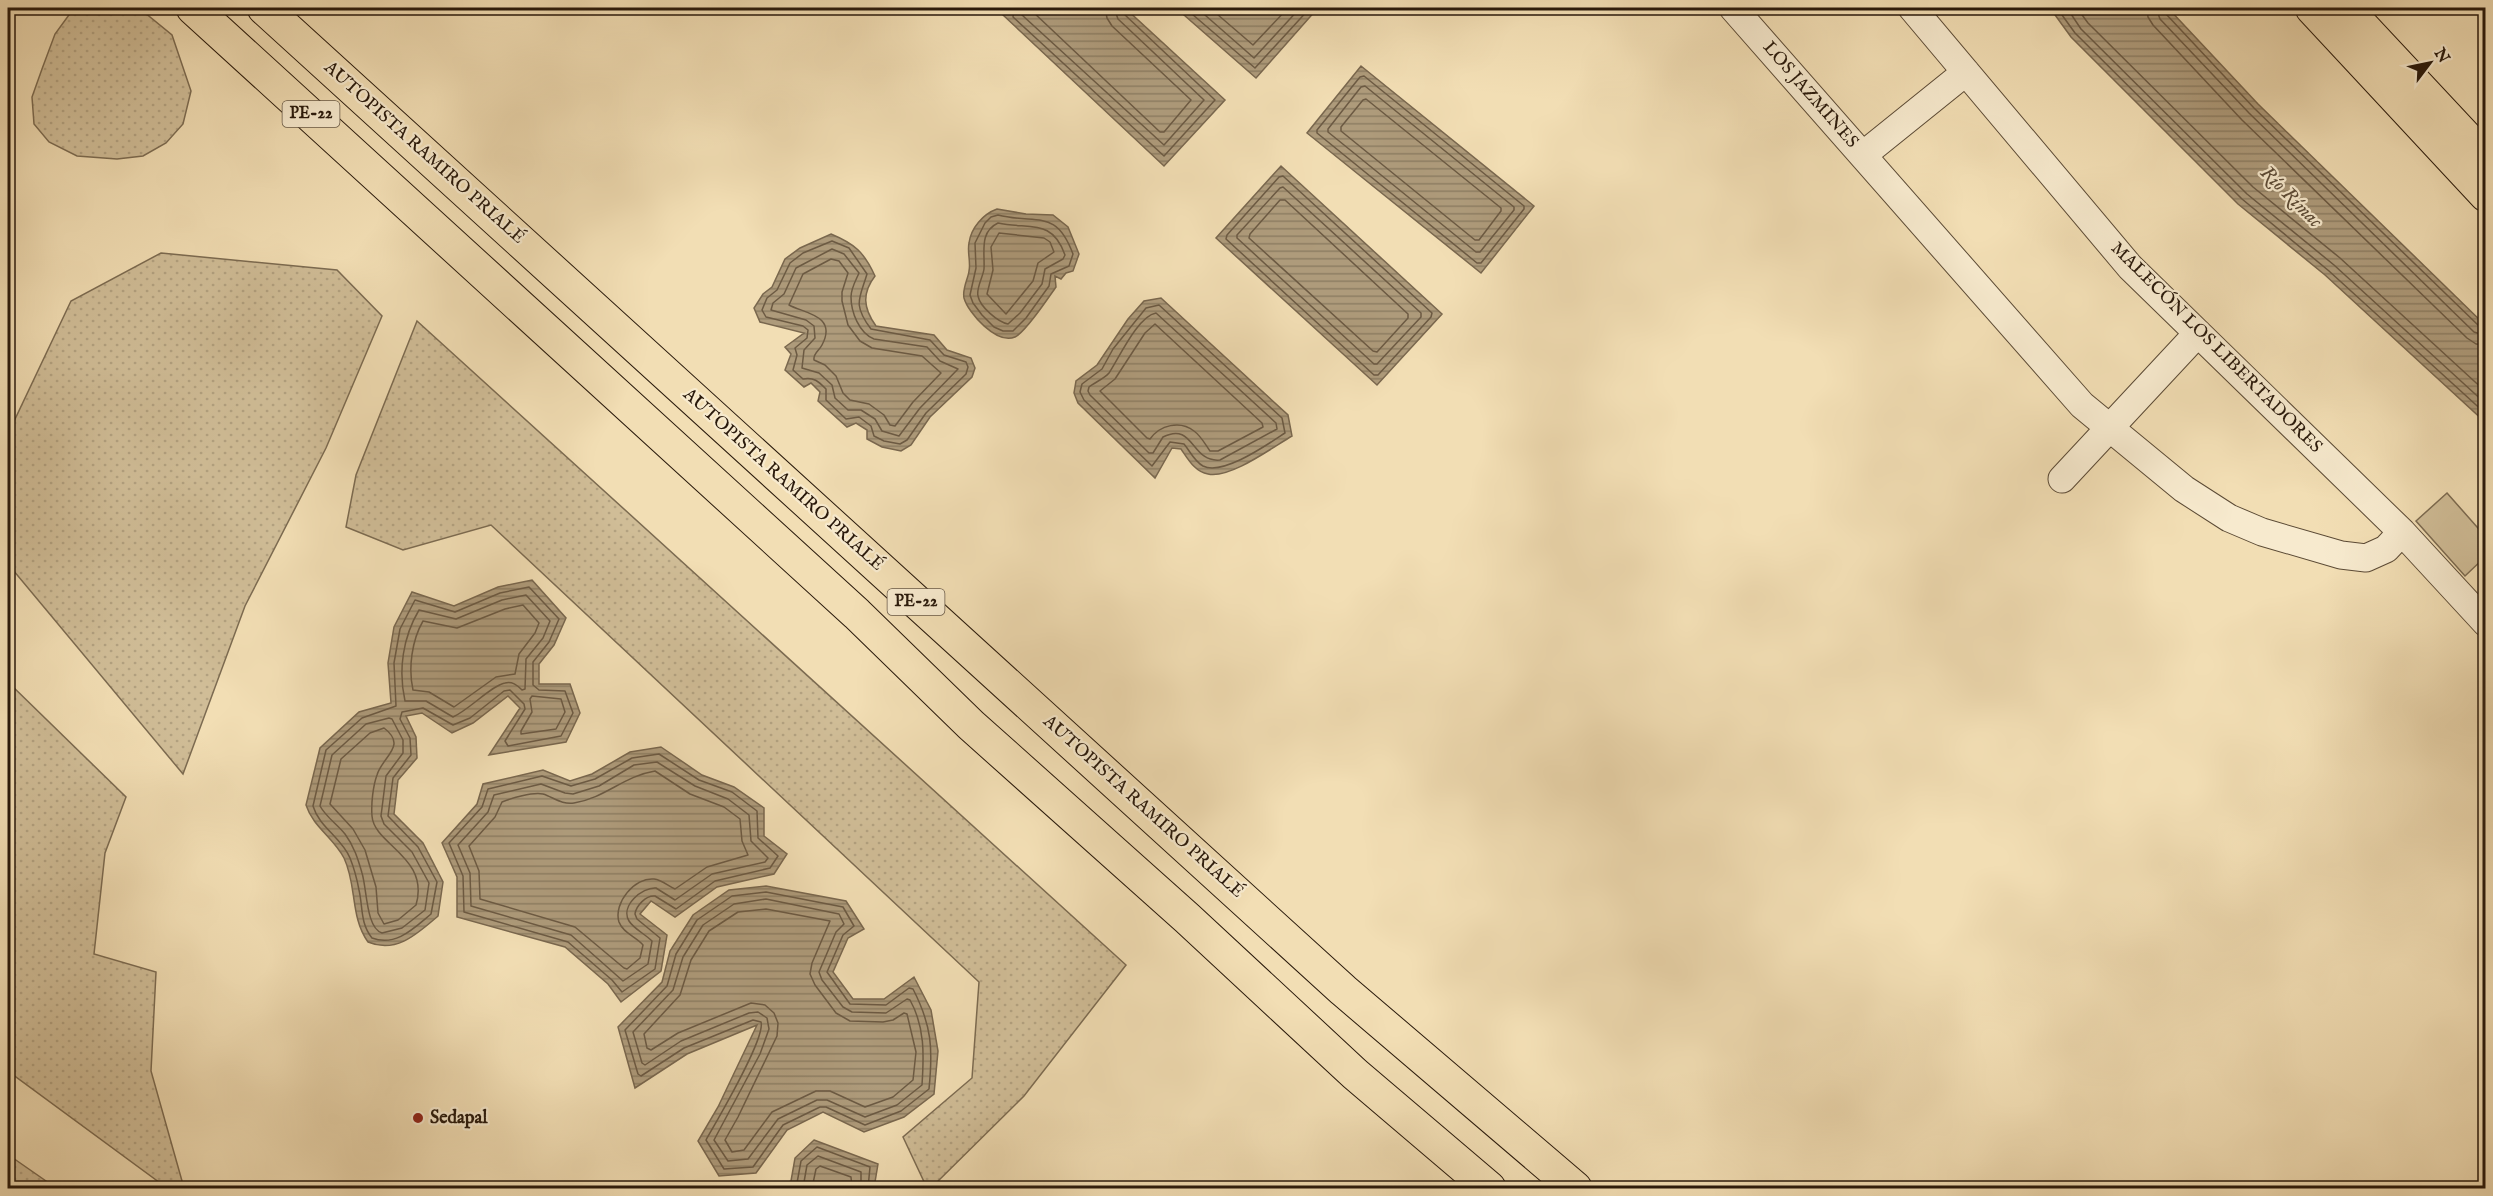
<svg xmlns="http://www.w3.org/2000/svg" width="2493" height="1196" viewBox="0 0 2493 1196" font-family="'IM FELL English',serif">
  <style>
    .grass { fill: url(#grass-dots); stroke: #7c6b51; stroke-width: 1.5 }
    .park { fill: #d0bd97; stroke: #7c6b51; stroke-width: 1.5 }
    .water { fill: url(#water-rules); stroke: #79674e; stroke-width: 1.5 }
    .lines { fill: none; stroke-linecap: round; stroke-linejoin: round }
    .shore { stroke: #6c5a43; stroke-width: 1.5 }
    .minor-casing { stroke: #5b4a35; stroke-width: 29 }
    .major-casing { stroke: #29190b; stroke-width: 35 }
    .highway-casing { stroke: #29190b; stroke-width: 35 }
    .minor { stroke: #f7eace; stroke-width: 27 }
    .major { stroke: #f2deb4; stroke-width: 33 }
    .highway { stroke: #f2deb4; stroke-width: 33 }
    .poi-dot { fill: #8f2418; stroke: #f7eace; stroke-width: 2 }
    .labels { text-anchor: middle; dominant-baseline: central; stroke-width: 4.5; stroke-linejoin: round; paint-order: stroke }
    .shield { fill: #f7eace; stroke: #675846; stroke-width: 1.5 }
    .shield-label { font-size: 16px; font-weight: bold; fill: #29190b }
    .street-label { font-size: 18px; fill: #29190b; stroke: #f7eace }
    .poi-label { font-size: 18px; font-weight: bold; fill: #29190b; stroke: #f7eace; text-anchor: start }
    .water-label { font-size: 20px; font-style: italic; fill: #5e4d38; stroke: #f7eace }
  </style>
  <defs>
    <pattern id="grass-dots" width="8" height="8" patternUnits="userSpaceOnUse" patternTransform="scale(1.5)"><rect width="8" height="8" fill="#d0bd97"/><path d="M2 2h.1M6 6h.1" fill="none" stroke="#b3a281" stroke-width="1.8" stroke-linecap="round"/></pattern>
    <pattern id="water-rules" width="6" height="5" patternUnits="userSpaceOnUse" patternTransform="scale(1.5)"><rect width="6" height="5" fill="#ae9b7b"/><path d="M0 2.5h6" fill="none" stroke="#8e7e63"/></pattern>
  </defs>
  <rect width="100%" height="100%" fill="#f2deb4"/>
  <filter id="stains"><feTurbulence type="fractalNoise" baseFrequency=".00333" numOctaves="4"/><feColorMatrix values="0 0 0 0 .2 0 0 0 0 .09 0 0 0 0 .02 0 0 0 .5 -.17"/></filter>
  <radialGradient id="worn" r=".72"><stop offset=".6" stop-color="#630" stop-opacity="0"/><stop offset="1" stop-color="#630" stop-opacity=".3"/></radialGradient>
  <!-- grass -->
  <path class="grass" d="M74,8H139L172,35L191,91L183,124L166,143L143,156L117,159L77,156L49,142L34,124L32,97L42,69L55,34Z
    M161,253L337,270L382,316L326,448L245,606L183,774L8,564V434L71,301Z
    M417,321L1126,965L1024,1096L931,1188H927L903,1137L972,1078L979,982L491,525L403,550L346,527L356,475Z
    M8,682L126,797L105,853L94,954L156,972L151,1071L184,1188H167L8,1071Z
    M8,1154L13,1158L56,1188H8Z"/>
  <!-- park -->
  <path class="park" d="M2447,493L2485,536V557L2465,576L2416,521Z"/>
  <!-- water -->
  <path class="water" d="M1010,8H1125L1225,100L1164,166L1003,15Z
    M1176,8H1315L1317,9L1256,78Z
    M2050,8H2168L2258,104L2485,325V422L2325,275L2238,204L2071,37Z
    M1361,66L1534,206L1481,273L1307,133Z
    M1281,166L1442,314L1377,385L1216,238Z
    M997,209L1026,214L1053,215L1068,227L1079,254L1073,271L1066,273L1061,279L1055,276L1056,287C1048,298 1026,332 1015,337C997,345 968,313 964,298C962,289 968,279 969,271C971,262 967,252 969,243C971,228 983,214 997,209Z
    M831,234C855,244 864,252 875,276C862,293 863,308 876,326L934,335L947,350L971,358L975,368L972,377L930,417L911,445L901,451L882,447L867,439V430L856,423L847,427L818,401L820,392L811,383L804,387L785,370L791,354L785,347L804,333L760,322L754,308L763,294L772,287L785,259L800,248Z
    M1161,298L1288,415L1292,436C1273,447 1230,479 1208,474C1195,472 1188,459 1181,449L1172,448L1155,478L1078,403L1074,393L1076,381L1097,365L1128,319L1144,301Z
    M532,580L566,618L554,645L539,664V684H570L580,713L566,742L489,755L520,708L508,696L473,723L452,733L422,713L406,716L416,737L417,758L398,780L394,814L423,843L443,882L438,916C417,934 396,954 368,942C350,917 357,885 344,858C334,838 313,827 306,805L320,748L359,712L391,703L388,663L394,627L412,592L454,606L498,587Z
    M661,747L702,775L734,787L764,808V836L787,854L774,874L717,887L675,917L651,901L640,914L667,935L661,971L621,1002L608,984L565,947L457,917V877L442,843L477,804L483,784L543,770L570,781L592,774L630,752Z
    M766,886L846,901L864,929L848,938L833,972L853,999H884L914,977L931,1010L938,1051L934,1094L904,1117L864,1132L823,1112L787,1130L756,1173L719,1176L698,1141L718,1107L757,1025L687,1054L635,1088L618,1027L662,982L670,951L693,915L729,890Z
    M814,1140L878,1164L874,1188H776L791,1181L795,1158Z"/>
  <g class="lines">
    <!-- shore -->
    <path class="shore" d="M1014,8L1013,17L1164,156L1215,100L1124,14L1122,8
      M1022,8V15L1164,145L1204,100L1118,19L1114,8
      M1031,8L1032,11L1160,132H1164L1191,100L1112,26L1107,18L1105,8
      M1185,8L1255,68L1310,8
      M1197,8L1254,58L1300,8
      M1210,8L1253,45L1288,8
      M2057,8L2075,33L2242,199L2329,271L2486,414
      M2067,8L2081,29L2247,194L2334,265L2486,404
      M2077,8L2088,23L2253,187L2340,258L2486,392
      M2147,8L2148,17L2153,25L2242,120L2467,338L2476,344L2486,345
      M2156,8L2160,19L2249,113L2474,332L2486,336
      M2164,8L2166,14L2254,108L2479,326L2486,328
      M1364,76L1524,206V209L1481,263H1477L1317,133V130L1360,77Z
      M1365,86L1514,207V210L1480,252H1476L1328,132V129L1361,87Z
      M1366,99L1501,208V211L1479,240H1475L1341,131V127L1363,100Z
      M1283,176L1432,313L1431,317L1378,375H1374L1226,239L1227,235L1279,177Z
      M1283,187L1421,313V317L1377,364H1374L1237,238V235L1280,188Z
      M1280,200H1285L1408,314V318L1377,352L1373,351L1249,238L1250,234Z
      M998,215C1038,225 1056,208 1073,254L1069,266L1051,274L1049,286L1026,318L1013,331H1003L994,327L982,315L973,303L970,295L976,268L975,243L985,223L991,217Z
      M998,223C1030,230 1052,218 1065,255L1063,259L1045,269L1042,284L1020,313L1008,324C998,322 980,307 978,296C976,288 983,277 984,269C985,252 979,232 998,223Z
      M999,233L1044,238L1050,242L1054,252L1038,263L1033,281L1006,314L987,294L993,270L991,247Z
      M832,241L849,248L867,274C860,298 852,304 871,329L930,340L944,355L966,362L968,367L966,374L926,413L907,440L900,444L884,441L874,436L871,426L859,417L846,419L826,400V389C818,381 814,377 803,379L793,370L797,355L795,348L807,338L808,330L803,326L766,317L762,310L767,298L777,290L790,263L803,253Z
      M832,249L844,254L859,273C856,280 851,288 851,297C851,312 859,333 874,339L927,347L940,361L958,369L920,408L899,436L882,431L875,419L861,410H848L835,398L832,385L819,373L802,368L804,350L815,338L814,326L806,320L771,310L773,303L784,294L796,268Z
      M831,259L839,261L848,273L842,292V301L848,325L860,341L872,348L922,356L941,373L913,402L895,426L890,425L884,415L869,404L850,400L843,393L836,376L825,365L814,360C813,353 819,351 822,345C838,315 803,313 789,305L803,274Z
      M1159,305L1282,418L1285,433C1268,444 1223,476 1203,466C1194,461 1190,451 1184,444L1170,442L1152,466L1084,400L1080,392L1082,384L1102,369L1113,349L1146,308Z
      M1156,313L1276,423L1277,429L1220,460C1191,463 1194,421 1163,437L1153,453H1149L1090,395L1088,391L1089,387C1095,382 1104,379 1109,373C1119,358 1138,316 1156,313Z
      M1155,324L1262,423L1263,427L1218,451H1210C1205,444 1201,436 1194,431C1180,420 1160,425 1150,439L1147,438L1100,391L1115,379L1145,333Z
      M529,587L559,619L549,642L533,662V685L539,690L565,691L573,713L561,736L508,746L505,741L525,709L524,704L510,690L504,691L470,718L453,725L423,708L402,712L400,719L410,738L411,755L393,778L388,816L418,847L437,882L431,914C414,928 396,947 372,938C360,923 363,907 359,890C357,879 354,868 350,858C342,838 319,827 313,806L326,750L362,718L396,706L394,663L400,629L415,600L455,612L500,593Z
      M526,595L550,621L543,638L526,659L525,689L522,690C517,685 512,681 505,683C492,685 469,710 453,717L426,701H405C398,670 403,637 419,610L456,619L502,600Z
      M523,605L539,623L535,633L519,654L515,674L496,677L454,707L429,692L413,690C408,668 412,640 423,621L457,628L505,609Z
      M532,696L561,699L565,712L556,729L521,734V731L532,712L530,699Z
      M389,718L392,719L403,740V753L386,776L381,816L384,824L412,852L429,883L425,910L402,928L382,933C366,928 367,889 362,873C358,859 354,846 345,834C337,824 326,817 320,806L332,755L366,724Z
      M384,728C408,746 382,757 377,775C373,786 371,804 372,816C374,845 430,857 416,905L398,920L384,924L378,913L376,887L365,850L353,829L330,804L341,759L370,733Z
      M659,754L699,780L732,792L757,811L758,838L778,856L770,868L715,881L676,909L655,896C646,895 636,906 635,914L637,919L660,938L655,969L622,992L612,980L568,942L464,912L463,876L449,843L482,807L488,789L542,776L571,786L595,779L632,758Z
      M657,762L695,786L728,799L749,815L751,841L768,858L765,862L712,874L675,900L656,888C642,887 620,906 629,921C634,929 645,934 652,941L648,964L623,981L571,935L471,906L470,873L458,845L488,812L494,795L541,784L565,793L573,794L599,786L634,765Z
      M655,771L690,794L724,807L740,819L742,841L748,855L707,867L675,889C668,886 662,880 654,879C635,877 613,903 619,922C623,933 636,937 643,945L640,958L627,969L624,968L575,927L480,899L479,871L469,846L495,817L502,802C512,798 532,792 543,794C553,797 562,805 574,803C605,798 624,776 655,771Z
      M766,892L843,907L854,926L843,935L827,972L850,1004L886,1005L909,988L913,989C932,1026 933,1049 929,1089L901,1111L865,1125L826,1107H820L783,1125L753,1167L724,1169L706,1140C716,1122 766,1038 761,1022L753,1020L684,1048L641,1076L638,1074L625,1030L667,986L676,954L697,920L732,896Z
      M766,899L839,914L844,924L836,932L819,972L822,980L843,1007L852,1012L886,1013L907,999L910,1000C925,1027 924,1055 922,1085L897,1105L865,1117L827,1100H817L778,1119L748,1159L728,1161L714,1140L760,1054L769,1029L767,1018L758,1012L749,1013L681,1041L645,1065L642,1063L633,1032L673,990L683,957L703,925L734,904Z
      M766,909L830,921L812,963L810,974L815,985L836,1013L850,1021L883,1022L893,1020L904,1013L907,1014L916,1052L913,1080L893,1097L865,1107L830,1091H816L772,1112L744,1150L732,1152L725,1140L738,1117L777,1036L778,1023L774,1013L765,1005L751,1003L678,1033L651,1050L647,1048L644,1034L680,995L691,960L709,931L738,912Z
      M790,1188L797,1183L801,1161L817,1147L870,1167L868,1188
      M803,1188L807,1165L818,1156L861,1172V1188
      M812,1188L816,1169L820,1166L851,1177L852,1188"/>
    <defs>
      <path id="minor" d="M1733,8L2082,405L2184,489L2229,518L2262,532L2341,555L2366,558L2386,549L2402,532
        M1912,8L2130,267L2402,532L2486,623
        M1863,155L1966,72
        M2062,479L2198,333"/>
      <path id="major" d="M2312,8L2486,195
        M2345,8L2486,159"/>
      <path id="highway" d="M193,8L857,614L971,725L1187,918L1355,1074L1489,1188
        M264,8L1343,990L1575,1188"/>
    </defs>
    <!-- minor casing -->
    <use href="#minor" class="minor-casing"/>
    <!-- major casing -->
    <use href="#major" class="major-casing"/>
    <!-- highway casing -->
    <use href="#highway" class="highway-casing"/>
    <!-- minor -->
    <use href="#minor" class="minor"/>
    <!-- major -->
    <use href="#major" class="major"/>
    <!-- highway -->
    <use href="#highway" class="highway"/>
  </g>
  <!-- markers -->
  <circle class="poi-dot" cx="418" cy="1118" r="6"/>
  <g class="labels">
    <!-- shield labels -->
    <g class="shield">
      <rect x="282.5" y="101" width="57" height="26" rx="4.5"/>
      <rect x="887.5" y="589" width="57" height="26" rx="4.5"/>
    </g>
    <g class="shield-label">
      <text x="311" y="114">PE-22</text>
      <text x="916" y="602">PE-22</text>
    </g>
    <!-- street labels -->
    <g class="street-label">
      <text transform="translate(1810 95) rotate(49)">LOS JAZMINES</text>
      <text transform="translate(424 153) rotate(42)">AUTOPISTA RAMIRO PRIALÉ</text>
      <text transform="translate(2216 348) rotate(45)">MALECÓN LOS LIBERTADORES</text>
      <text transform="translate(783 480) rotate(42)">AUTOPISTA RAMIRO PRIALÉ</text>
      <text transform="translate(1143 807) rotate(42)">AUTOPISTA RAMIRO PRIALÉ</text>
    </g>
    <!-- poi labels -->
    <g class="poi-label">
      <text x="430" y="1118">Sedapal</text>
    </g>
    <!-- water labels -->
    <g class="water-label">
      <text transform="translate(2291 197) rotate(45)">Río Rímac</text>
    </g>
  </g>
  <!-- margin -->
  <rect width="2493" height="1196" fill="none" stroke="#f2deb4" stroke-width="30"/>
  <rect x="9" y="9" width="2475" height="1178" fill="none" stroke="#29190b" stroke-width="3"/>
  <rect x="15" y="15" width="2463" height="1166" fill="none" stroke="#29190b" stroke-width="1.5"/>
  <!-- north arrow -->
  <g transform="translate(2430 63) rotate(58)" stroke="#f7eace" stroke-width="4.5" paint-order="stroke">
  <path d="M0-4.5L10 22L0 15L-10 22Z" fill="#29190b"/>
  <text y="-9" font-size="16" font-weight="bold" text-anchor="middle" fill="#29190b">N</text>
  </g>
  <rect width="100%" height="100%" filter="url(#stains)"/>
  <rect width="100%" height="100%" fill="url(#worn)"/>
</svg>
